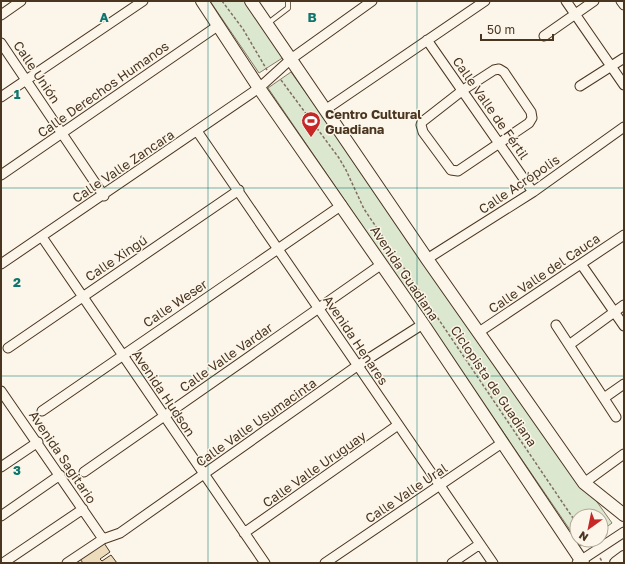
<svg xmlns="http://www.w3.org/2000/svg" width="625" height="564" viewBox="0 0 625 564" font-family="'Golos Text',sans-serif">
  <style>
    .green { fill: #dce7d0; stroke: #887966 }
    .building { fill: #ecdcbc; stroke: #4a3520 }
    .lines { fill: none; stroke-linecap: round; stroke-linejoin: round }
    .lane-casing { stroke: #4a3520; stroke-width: 6 }
    .street-casing { stroke: #4a3520; stroke-width: 11 }
    .secondary-casing { stroke: #4a3520; stroke-width: 14 }
    .path { stroke: #7f6f5c; stroke-width: 1.5; stroke-dasharray: 3 2; stroke-linecap: butt }
    .lane { stroke: #fbf6e9; stroke-width: 4.5 }
    .street { stroke: #fbf6e9; stroke-width: 9 }
    .secondary { stroke: #fbf6e9; stroke-width: 12 }
    .grid { fill: none; stroke: #0f766e; stroke-width: 1; stroke-opacity: 0.55 }
    .labels { text-anchor: middle; dominant-baseline: central; stroke-width: 3; stroke-linejoin: round; paint-order: stroke }
    .street-label { font-size: 13px; fill: #4a3520; stroke: #fbf6e9 }
    .poi-label { font-size: 13px; font-weight: bold; fill: #4a3520; stroke: #fbf6e9; text-anchor: start }
    .grid-label { font-size: 13px; text-anchor: middle; font-weight: bold; fill: #0f766e; stroke: #fbf6e9; stroke-width: 3; stroke-linejoin: round; paint-order: stroke }
  </style>
  <rect width="100%" height="100%" fill="#fbf6e9"/>
  <!-- green -->
  <path class="green" d="M210,1H246L284,57L259,73Z
    M291,72L612,523L601,531V516H577V540H589L581,546L268,88Z"/>
  <!-- building -->
  <path class="building" d="M104,543L110,552L100,559L102,561L111,555L117,563H83L80,559Z"/>
  <g class="lines">
    <defs>
      <path id="lane" d="M267,24L288,8V1"/>
      <path id="street" d="M566,1L624,85
        M621,1L624,5
        M1,15L21,1
        M544,36L594,1
        M427,40L533,192
        M1,43L104,196
        M499,69L504,72L531,112L532,118L529,123L458,171L451,170L423,132L421,125L422,122L463,90L494,70Z
        M580,86L624,58
        M1,97L143,1
        M325,110L485,1
        M197,131L493,563
        M1,175L219,25
        M42,237L265,563
        M427,259L533,192L624,127
        M1,264L259,88L291,59L372,1
        M581,264L624,326
        M556,325L616,417
        M479,332L624,235
        M569,345L624,305
        M8,348L239,190
        M1,391L103,539
        M604,398L624,384
        M42,411L342,205
        M1,467L38,442
        M84,472L382,264
        M584,483L624,454
        M1,516L60,475
        M244,533L398,425
        M3,563L83,509
        M67,563L103,539L120,533L357,366L423,324
        M325,563L502,443
        M452,563L480,544
        M577,563L624,532"/>
      <path id="secondary" d="M202,1L259,88L423,324L583,563
        M251,1L427,259L584,483L624,515
        M616,563L624,557"/>
    </defs>
    <!-- lane casing -->
    <use href="#lane" class="lane-casing"/>
    <!-- street casing -->
    <use href="#street" class="street-casing"/>
    <!-- secondary casing -->
    <use href="#secondary" class="secondary-casing"/>
    <!-- path -->
    <path class="path" d="M222,1L243,29L267,70
      M281,80L339,158L346,170L364,209L577,524
      M600,558L603,563"/>
    <!-- lane -->
    <use href="#lane" class="lane"/>
    <!-- street -->
    <use href="#street" class="street"/>
    <!-- secondary -->
    <use href="#secondary" class="secondary"/>
  </g>
  <!-- grid -->
  <path class="grid" d="M208,1V563M417,1V563M1,188H624M1,376H624"/>
  <!-- icons -->
  <defs>
    <symbol id="stadium-pin" viewBox="-11 -11 22 30"><path d="M0 17L-7.5 6A9.5 9.5 0 1 1 7.5 6Z" fill="#c62828" stroke="#fbf6e9"/><path d="M0-5a6.5 5 0 1 0 0 10a6.5 5 0 1 0 0-10ZM-3.5-1.8h7v3.6h-7Z" fill="#fff"/></symbol>
  </defs>
  <g fill-rule="evenodd">
    <use href="#stadium-pin" x="300" y="110" width="22" height="30"/>
  </g>
  <g class="labels">
    <!-- street labels -->
    <g class="street-label">
      <text transform="translate(37 72) rotate(56)">Calle Unión</text>
      <text transform="translate(103 89) rotate(-35)">Calle Derechos Humanos</text>
      <text transform="translate(491 108) rotate(55)">Calle Valle de Fértil</text>
      <text transform="translate(123 166) rotate(-34)">Calle Valle Zancara</text>
      <text transform="translate(519 184) rotate(-34)">Calle Acrópolis</text>
      <text transform="translate(116 258) rotate(-34)">Calle Xingú</text>
      <text transform="translate(405 273) rotate(56)">Avenida Guadiana</text>
      <text transform="translate(544 273) rotate(-34)">Calle Valle del Cauca</text>
      <text transform="translate(175 303) rotate(-34)">Calle Weser</text>
      <text transform="translate(356 340) rotate(56)">Avenida Henares</text>
      <text transform="translate(226 357) rotate(-35)">Calle Valle Vardar</text>
      <text transform="translate(494 386) rotate(56)">Ciclopista de Guadiana</text>
      <text transform="translate(164 393) rotate(56)">Avenida Hudson</text>
      <text transform="translate(256 422) rotate(-35)">Calle Valle Usumacinta</text>
      <text transform="translate(63 457) rotate(56)">Avenida Sagitario</text>
      <text transform="translate(314 469) rotate(-35)">Calle Valle Uruguay</text>
      <text transform="translate(406 493) rotate(-34)">Calle Valle Ural</text>
    </g>
    <!-- poi labels -->
    <g class="poi-label">
      <text x="325" y="114">Centro Cultural<tspan x="325" dy="15">Guadiana</tspan></text>
    </g>
  </g>
  <g class="grid-label">
    <text x="104" y="22">A</text>
    <text x="312" y="22">B</text>
    <text x="17" y="99">1</text>
    <text x="17" y="287">2</text>
    <text x="17" y="475">3</text>
  </g>
  <!-- border -->
  <rect width="625" height="564" fill="none" stroke="#4a3520" stroke-width="4"/>
  <!-- north arrow -->
  <g transform="translate(589 528) rotate(213)"><circle r="19" fill="#fbf6e9" stroke="#b4a999"/>
  <path d="M0-3L7 15L0 10L-7 15Z" fill="#c62828"/>
  <text y="-6" font-size="11" font-weight="bold" text-anchor="middle" fill="#4a3520">N</text>
  </g>
  <!-- scale -->
  <path d="M481 34v6h72v-6" fill="none" stroke="#4a3520" stroke-width="2"/>
  <text x="487" y="34" font-size="12" fill="#4a3520" stroke="#fbf6e9" stroke-width="3" paint-order="stroke">50 m</text>
</svg>
